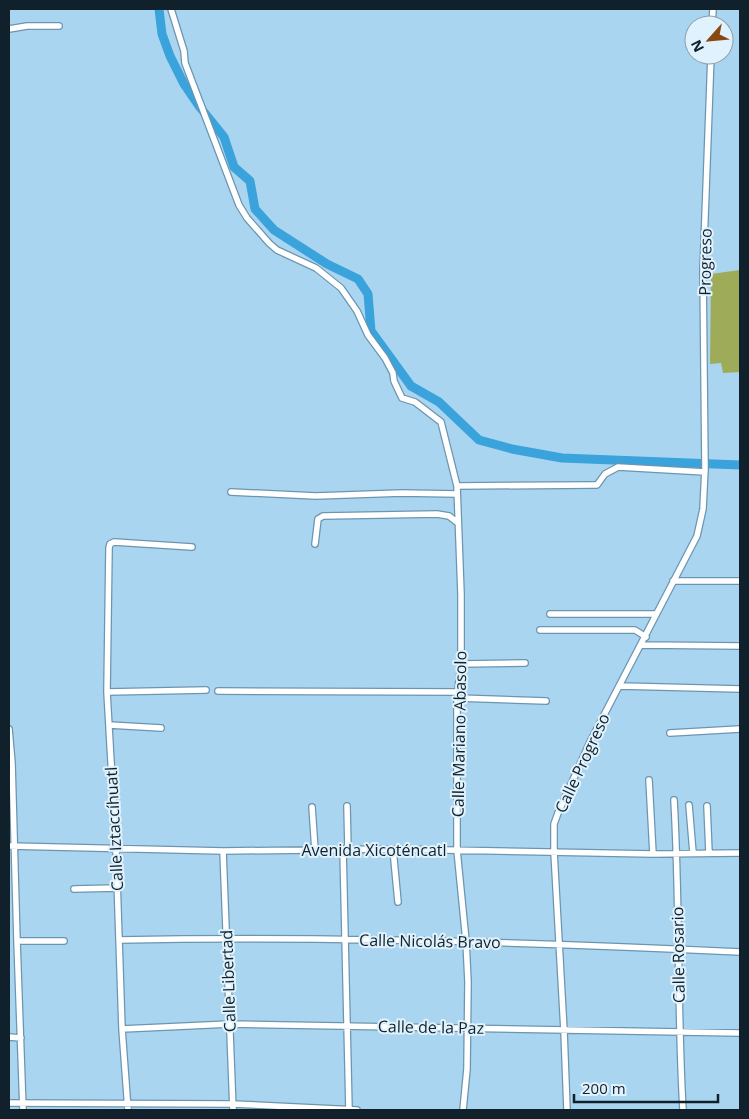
<svg xmlns="http://www.w3.org/2000/svg" width="749" height="1119" viewBox="0 0 749 1119" font-family="'Open Sans',sans-serif">
  <style>
    .green { fill: #9eab58 }
    .lines { fill: none; stroke-linecap: round; stroke-linejoin: round }
    .river { stroke: #3aa3dc; stroke-width: 9 }
    .minor-casing { stroke: #6c95af; stroke-width: 8 }
    .minor { stroke: #fff; stroke-width: 5.5 }
    .labels { text-anchor: middle; dominant-baseline: central; stroke-width: 4; stroke-linejoin: round; paint-order: stroke }
    .street-label { font-size: 16px; fill: #10212b; stroke: #e0f2fd }
  </style>
  <rect width="100%" height="100%" fill="#aad5f0"/>
  <!-- green -->
  <path class="green" d="M740,270V372L723,373L721,363L710,364L711,274Z"/>
  <g class="lines">
    <!-- river -->
    <path class="river" d="M159,9L162,34L170,56L184,84L199,106L224,137L234,167L250,181L255,209L274,230L327,264L358,279L368,294L371,331L411,386L439,402L479,440L512,449L562,458L740,465"/>
    <defs>
      <path id="minor" d="M171,9L184,51L185,63L239,205L247,218L269,243L277,250L316,268L341,288L357,311L368,335L385,358L393,373L394,381L402,398L415,402L441,422L457,486L461,594V664L457,698V850L466,941L468,982L467,1069L463,1110
        M712,25L713,9
        M9,29L27,26H59
        M457,486L593,485H597L605,474L618,467L705,472
        M231,492L316,496L402,493L457,494
        M315,544L318,519L323,516L437,514L449,516L458,523
        M673,581H740
        M550,614H656
        M540,630H635L646,637
        M642,645L740,646
        M461,664L525,663
        M620,686L740,689
        M218,691L458,692
        M107,692L206,690
        M457,698L546,701
        M109,725L161,728
        M9,729L12,763L17,941L23,1110
        M670,733L740,729
        M649,780L653,854
        M674,800C680,904 677,1007 683,1110
        M689,805L693,853
        M347,806L348,849
        M707,806L709,853
        M312,807L315,850
        M9,846L223,851L393,849L653,854L740,853
        M343,849L349,1110
        M393,849L398,902
        M223,851L233,1110
        M74,889L117,888
        M119,940C326,936 533,942 740,952
        M17,941H64
        M122,1029L230,1024L740,1033
        M9,1037L21,1038
        M9,1103L233,1104L357,1110
        M128,1110L122,1029L116,849L107,692L109,548L110,544L114,542L192,547
        M567,1110L564,1031L554,852V824L558,813L591,740L697,536L703,509L705,468L703,271L711,55"/>
    </defs>
    <!-- minor casing -->
    <use href="#minor" class="minor-casing"/>
    <!-- minor -->
    <use href="#minor" class="minor"/>
  </g>
  <g class="labels">
    <!-- street labels -->
    <g class="street-label">
      <text transform="translate(705 262) rotate(-89)">Progreso</text>
      <text transform="translate(459 734) rotate(-89)">Calle Mariano Abasolo</text>
      <text transform="translate(582 763) rotate(-65)">Calle Progreso</text>
      <text transform="translate(114 829) rotate(-93)">Calle Iztaccíhuatl</text>
      <text x="374" y="850">Avenida Xicoténcatl</text>
      <text transform="translate(430 941) rotate(1)">Calle Nicolás Bravo</text>
      <text transform="translate(678 955) rotate(-91)">Calle Rosario</text>
      <text transform="translate(228 981) rotate(-92)">Calle Libertad</text>
      <text transform="translate(431 1027) rotate(1)">Calle de la Paz</text>
    </g>
  </g>
  <!-- border -->
  <rect width="749" height="1119" fill="none" stroke="#10212b" stroke-width="20"/>
  <!-- north arrow -->
  <g transform="translate(709 40) rotate(243)"><circle r="24" fill="#e0f2fd" stroke="#8d9ea9"/>
  <path d="M0-4L9 19L0 12L-9 19Z" fill="#88490e"/>
  <text y="-8" font-size="14" font-weight="bold" text-anchor="middle" fill="#10212b">N</text>
  </g>
  <!-- scale -->
  <path d="M574 1094v8h144v-8" fill="none" stroke="#10212b" stroke-width="2.5"/>
  <text x="582" y="1094" font-size="15" fill="#10212b" stroke="#e0f2fd" stroke-width="4" paint-order="stroke">200 m</text>
</svg>
